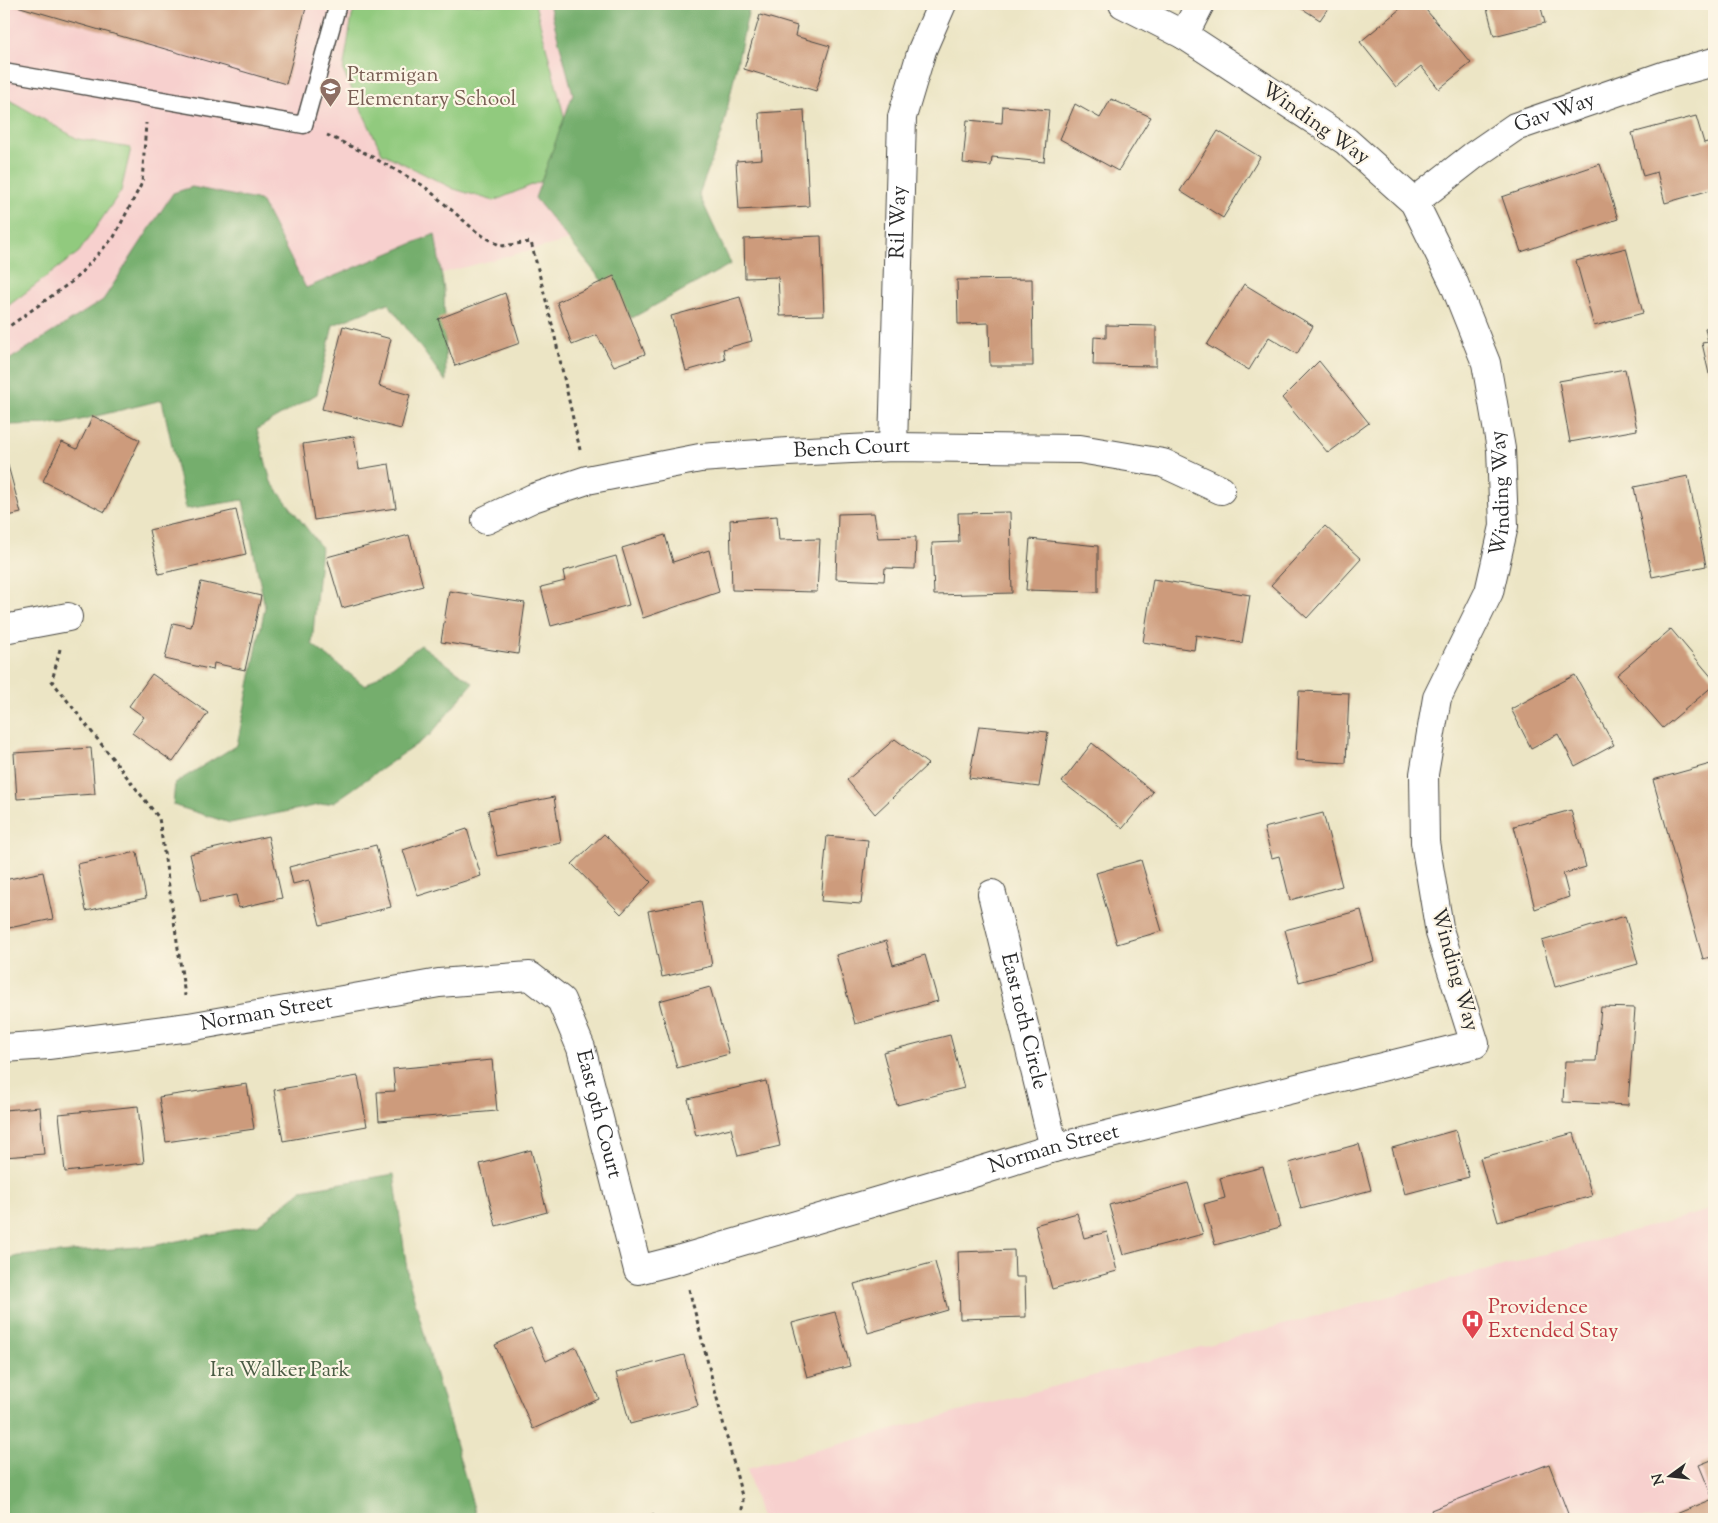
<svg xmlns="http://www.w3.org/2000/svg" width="1718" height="1523" viewBox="0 0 1718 1523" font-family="'Sorts Mill Goudy',serif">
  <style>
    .built { fill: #f7d0ce }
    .green { fill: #91ca7e; stroke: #5e7a54 }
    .forest { fill: #74ae6d; stroke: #506c4c }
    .building { fill: #cd9b7c }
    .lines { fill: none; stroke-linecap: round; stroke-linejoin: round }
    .service-casing { stroke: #484742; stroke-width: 19 }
    .minor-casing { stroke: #484742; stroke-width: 30 }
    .path { stroke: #484742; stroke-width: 3; stroke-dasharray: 4 4; stroke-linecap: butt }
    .service { stroke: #fff; stroke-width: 16 }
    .minor { stroke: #fff; stroke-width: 28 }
    .labels { text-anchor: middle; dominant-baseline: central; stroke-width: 4.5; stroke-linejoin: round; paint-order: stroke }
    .education-label { font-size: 21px; fill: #785e54; stroke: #fcf5e5; text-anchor: start }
    .street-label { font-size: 21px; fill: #2b2b2b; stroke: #fcf5e5 }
    .health-label { font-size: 21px; fill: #be3a42; stroke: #fcf5e5; text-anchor: start }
    .park-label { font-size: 21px; fill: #4a5b44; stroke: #fcf5e5 }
  </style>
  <rect width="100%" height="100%" fill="#fcf5e5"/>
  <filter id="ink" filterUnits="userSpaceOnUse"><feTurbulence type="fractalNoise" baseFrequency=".02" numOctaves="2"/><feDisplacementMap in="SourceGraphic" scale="10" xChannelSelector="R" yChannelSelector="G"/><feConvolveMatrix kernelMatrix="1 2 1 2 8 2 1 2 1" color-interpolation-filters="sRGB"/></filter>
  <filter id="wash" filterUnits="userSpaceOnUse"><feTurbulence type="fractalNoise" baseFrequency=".0096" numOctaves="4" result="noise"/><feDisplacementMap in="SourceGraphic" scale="20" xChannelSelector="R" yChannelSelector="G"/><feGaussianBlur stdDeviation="1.12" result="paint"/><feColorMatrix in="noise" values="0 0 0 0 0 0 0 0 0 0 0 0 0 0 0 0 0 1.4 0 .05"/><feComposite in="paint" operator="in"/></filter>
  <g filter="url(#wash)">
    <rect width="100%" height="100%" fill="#ece5c5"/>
    <!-- built -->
    <path class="built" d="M4,4H631L685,210L4,387Z
      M1714,1209V1519H761L747,1469Z"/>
    <!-- green -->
    <path class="green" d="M357,4H535L577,166L494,201L454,189L382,153L343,71L352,16Z
      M4,97L78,139L131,148L121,191L79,252L4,309Z"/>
    <!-- forest -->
    <path class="forest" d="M549,4H750L722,133L699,194L731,264L632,318L535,198L573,94Z
      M192,187L261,201L306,288L435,234L444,290L446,382L388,303L333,325L317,394L257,429L271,482L321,547L312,644L365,686L421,645L473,683L430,735L334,802L230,823L173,805L175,783L237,745L265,607L243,500L186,509L162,400L64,424L4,425V363L103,300L173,193Z
      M394,1174L408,1277L477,1519H4V1260L18,1256L152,1246L258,1225L302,1190Z"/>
    <g id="blocks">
      <!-- building -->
      <path class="building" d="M10,4H307L286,84Z
        M1295,4H1331L1320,20Z
        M1406,4H1421L1471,63L1439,89L1421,66L1396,87L1360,42Z
        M1486,4H1540L1545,23L1494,36Z
        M1614,4H1635L1616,10Z
        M760,15L797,26L795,36L830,46L816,91L744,69Z
        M1111,99L1151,117L1118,171L1060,139L1075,104L1100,118Z
        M1003,106L1049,110L1044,162L992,157L991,166L963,163L967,120L1002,123Z
        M804,110L809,206L739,210L736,161L762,159L759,113Z
        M1696,116L1704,143L1714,140V189L1665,203L1657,172L1643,176L1632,133Z
        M1218,131L1260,157L1223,218L1180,191Z
        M1600,164L1618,219L1521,252L1502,197Z
        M821,236L824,315L780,316L778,277L745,278L744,239Z
        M1626,248L1643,313L1594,326L1576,261Z
        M614,276L645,354L614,366L597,335L572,345L557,302Z
        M1032,279L1033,366H990L989,323L958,324L957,280Z
        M1244,284L1313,326L1297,354L1269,337L1249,370L1207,345Z
        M505,293L520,343L455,366L438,319Z
        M740,297L752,341L723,349L725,360L686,371L671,316Z
        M1106,325L1156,326V366L1093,365L1094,337L1106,338Z
        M343,326L391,339L379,386L410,395L401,429L322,409Z
        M1714,326V372L1709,374L1702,343L1708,342L1705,328Z
        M1319,361L1369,423L1328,453L1282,398Z
        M1625,369L1637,430L1570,442L1559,381Z
        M93,416L140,440L105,512L43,481L62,442L77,449Z
        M354,436L359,469L389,464L396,508L314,520L303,444Z
        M4,451L21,513L4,517Z
        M1688,476L1706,566L1652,577L1634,487Z
        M236,510L246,554L159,574L149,530Z
        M1010,512L1012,593L934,595L932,543L959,542L958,513Z
        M874,513L878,538L916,537L915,569L885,568L884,581L836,579L838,514Z
        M777,516L779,540L820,539L817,592L732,590L730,520Z
        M1325,526L1361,559L1307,618L1271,585Z
        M409,535L423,586L342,608L327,557Z
        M665,535L673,562L709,550L719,592L643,618L622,548Z
        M1030,539L1098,546V592L1026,590Z
        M616,556L629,605L551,626L541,587L565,581L563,571Z
        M1153,579L1250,595L1242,643L1196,635L1194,650L1143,642Z
        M201,582L261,596L245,670L214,663L213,670L165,659L173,623L191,627Z
        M449,591L525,603L518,654L441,642Z
        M1671,629L1714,680V685L1663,728L1617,675Z
        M152,674L208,713L173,762L132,733L144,717L129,706Z
        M1575,675L1614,745L1575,766L1558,734L1531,748L1511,709Z
        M1299,691L1349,693L1346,763L1296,760Z
        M979,726L1048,732L1039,787L969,778Z
        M895,739L928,764L875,814L847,780Z
        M1092,743L1153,792L1123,828L1062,782Z
        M91,748L95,794L17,799L14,753Z
        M1714,763V956L1703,959L1653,780Z
        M554,797L561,843L497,856L488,810Z
        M1571,810L1586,867L1563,874L1569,897L1535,909L1514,826Z
        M1323,813L1342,886L1290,900L1279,856L1272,858L1264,828Z
        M467,829L481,876L418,896L403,850Z
        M604,834L651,882L621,914L572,864Z
        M268,836L282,898L239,908L236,895L201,902L190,854Z
        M827,836L868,840L861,904L821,901Z
        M376,845L391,907L320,925L309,880L293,884L289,867Z
        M137,852L146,898L86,911L77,864Z
        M1141,860L1162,931L1117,944L1096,873Z
        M43,872L53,919L4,929V880Z
        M701,901L712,966L662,977L648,911Z
        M1361,910L1374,961L1299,982L1285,930Z
        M1625,916L1638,964L1555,987L1542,941Z
        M886,941L893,965L925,955L938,1001L855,1024L836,955Z
        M1714,985V998L1711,986Z
        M710,987L729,1054L677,1068L659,1001Z
        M1601,1007L1635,1008L1628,1105L1563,1102L1565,1061H1596Z
        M950,1035L964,1088L897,1105L883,1052Z
        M492,1060L497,1111L379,1121L377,1092L395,1091L393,1069Z
        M358,1076L367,1126L283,1141L274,1090Z
        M766,1081L780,1146L738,1156L731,1128L696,1136L688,1099Z
        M247,1084L254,1129L166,1142L159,1097Z
        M138,1106L144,1163L65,1172L59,1114Z
        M40,1107L44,1154L4,1157V1110Z
        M1456,1130L1469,1177L1405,1194L1392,1148Z
        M1574,1133L1592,1196L1498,1222L1480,1158Z
        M1359,1144L1371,1190L1301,1209L1289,1163Z
        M531,1150L547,1212L496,1226L480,1164Z
        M1263,1167L1280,1227L1215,1245L1204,1204L1225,1198L1220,1178Z
        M1188,1183L1203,1234L1123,1255L1109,1205Z
        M1077,1213L1084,1238L1107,1232L1117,1271L1052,1289L1035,1225Z
        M1014,1250L1015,1277H1025L1026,1317L960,1319L958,1252Z
        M935,1262L948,1310L868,1333L854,1284Z
        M835,1312L850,1366L807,1377L792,1323Z
        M531,1328L546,1361L576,1347L599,1399L533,1429L495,1345Z
        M684,1355L698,1406L630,1424L616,1373Z
        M1714,1459V1519H1664L1713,1499L1699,1465Z
        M1549,1464L1570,1519H1434L1431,1510Z
        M653,1514L654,1519H637Z"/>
    </g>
  </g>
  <g filter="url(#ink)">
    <use href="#blocks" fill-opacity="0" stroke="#484742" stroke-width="1"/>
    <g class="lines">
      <defs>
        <path id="service" d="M4,72L304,125L338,4"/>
        <g id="minor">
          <path d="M1184,35L1200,4"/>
          <path id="s1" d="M1414,202L1473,156L1515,127L1666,75L1714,62"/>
          <path id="s2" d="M893,447L902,117L922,50L942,4"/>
          <path id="s3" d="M486,520L533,498L587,480L700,458L788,452L893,447L1080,449L1163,463L1221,490"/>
          <path d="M4,629L68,617"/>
          <path id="s4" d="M992,894L1054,1148"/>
          <path id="s5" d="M4,1048L48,1045L189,1027L439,983L530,976L561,1000L581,1048L638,1270L681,1259L970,1174L1054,1148L1475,1044L1440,933L1425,842L1424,774L1437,698L1489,592L1504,526L1501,449L1486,363L1454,283L1414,202L1346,141L1184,35L1123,4"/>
        </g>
      </defs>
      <!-- service casing -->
      <use href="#service" class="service-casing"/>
      <!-- minor casing -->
      <use href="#minor" class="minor-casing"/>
      <!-- path -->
      <path class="path" d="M327,135L367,154L424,186L478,233L501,246L531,242L552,324L580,450
        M4,330L74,280L114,237L142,183L146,123
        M60,649L52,681L159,818L185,996
        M689,1289L743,1500L741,1519"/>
      <!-- service -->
      <use href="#service" class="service"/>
      <!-- minor -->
      <use href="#minor" class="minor"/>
    </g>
  </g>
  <!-- icons -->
  <defs>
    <symbol id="school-pin" viewBox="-11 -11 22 30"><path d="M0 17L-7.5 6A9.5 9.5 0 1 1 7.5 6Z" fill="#8d6e63" stroke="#fcf5e5"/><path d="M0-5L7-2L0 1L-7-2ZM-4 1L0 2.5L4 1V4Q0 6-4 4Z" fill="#fff"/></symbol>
    <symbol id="hospital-pin" viewBox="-11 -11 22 30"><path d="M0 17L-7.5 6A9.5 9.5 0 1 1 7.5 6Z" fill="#e0444e" stroke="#fcf5e5"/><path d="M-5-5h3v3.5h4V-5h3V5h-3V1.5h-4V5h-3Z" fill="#fff"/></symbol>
  </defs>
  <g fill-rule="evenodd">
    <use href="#school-pin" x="318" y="76" width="25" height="34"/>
    <use href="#hospital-pin" x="1460" y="1308" width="25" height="34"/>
  </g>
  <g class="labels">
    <!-- education labels -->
    <g class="education-label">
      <text x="347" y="76">Ptarmigan<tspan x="347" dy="24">Elementary School</tspan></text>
    </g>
    <!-- street labels -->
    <g class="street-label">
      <text stroke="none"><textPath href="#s1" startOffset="168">Gav Way</textPath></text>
      <text transform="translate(1315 124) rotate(35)">Winding Way</text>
      <text stroke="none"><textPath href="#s2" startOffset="225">Ril Way</textPath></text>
      <text stroke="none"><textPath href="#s3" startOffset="376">Bench Court</textPath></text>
      <text stroke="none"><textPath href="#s5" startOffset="2291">Winding Way</textPath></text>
      <text transform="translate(1454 970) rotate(74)">Winding Way</text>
      <text stroke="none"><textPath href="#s5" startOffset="265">Norman Street</textPath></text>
      <text stroke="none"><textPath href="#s4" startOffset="131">East 10th Circle</textPath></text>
      <text stroke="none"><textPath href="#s5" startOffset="691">East 9th Court</textPath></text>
      <text stroke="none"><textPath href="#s5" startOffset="1285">Norman Street</textPath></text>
    </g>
    <!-- health labels -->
    <g class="health-label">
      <text x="1488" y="1308">Providence<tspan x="1488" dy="24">Extended Stay</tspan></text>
    </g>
    <!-- park labels -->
    <g class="park-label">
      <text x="280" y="1371">Ira Walker Park</text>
    </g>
  </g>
  <!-- margin -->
  <rect width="1718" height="1523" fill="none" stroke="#fcf5e5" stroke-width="20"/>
  <!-- north arrow -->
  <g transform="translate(1670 1476) rotate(255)" stroke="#fcf5e5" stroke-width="4" paint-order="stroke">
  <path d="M0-4L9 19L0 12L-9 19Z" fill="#2b2b2b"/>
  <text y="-8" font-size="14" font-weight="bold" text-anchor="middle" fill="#2b2b2b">N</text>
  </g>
</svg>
